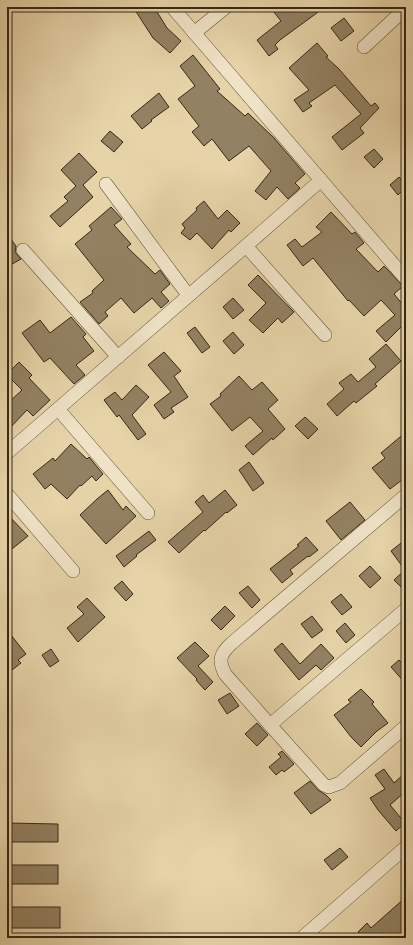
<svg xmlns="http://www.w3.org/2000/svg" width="413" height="945" viewBox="0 0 413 945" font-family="'Sorts Mill Goudy',serif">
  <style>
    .building { fill: #928162; stroke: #362816 }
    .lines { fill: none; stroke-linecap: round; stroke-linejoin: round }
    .minor-casing { stroke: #62533a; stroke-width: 14 }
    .minor { stroke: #efe2c6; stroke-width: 13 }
  </style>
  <rect width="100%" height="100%" fill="#e6d3a8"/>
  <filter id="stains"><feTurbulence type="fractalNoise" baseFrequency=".005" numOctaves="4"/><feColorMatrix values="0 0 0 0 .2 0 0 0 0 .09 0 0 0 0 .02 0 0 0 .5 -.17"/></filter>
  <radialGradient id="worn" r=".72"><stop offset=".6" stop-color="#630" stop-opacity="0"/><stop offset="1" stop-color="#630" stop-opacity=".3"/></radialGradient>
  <g class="building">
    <polygon points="133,7 154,7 167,28 181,41 170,53 153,38"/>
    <polygon points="270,7 325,7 280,40 275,45 278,49 269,56 257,40 281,21"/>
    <polygon points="344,18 354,31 341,41 331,28"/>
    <polygon points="317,43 328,56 326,57 339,69 371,106 375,103 379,108 360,128 364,133 342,150 332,137 361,114 335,85 309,103 312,106 303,112 294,100 309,90 289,68"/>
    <polygon points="193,55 220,89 217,91 245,116 248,113 274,138 305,174 295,183 300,188 288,199 277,187 266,200 255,191 271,171 249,146 229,161 212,139 204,146 192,132 199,126 178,99 195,86 180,66"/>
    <polygon points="159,93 169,107 151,120 152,121 142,129 131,116"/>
    <polygon points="110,131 123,142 114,152 101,141"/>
    <polygon points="374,149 383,159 374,168 364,157"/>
    <polygon points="79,153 97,172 83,185 93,197 60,227 50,216 68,201 64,197 76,186 61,170"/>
    <polygon points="399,177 406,184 406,187 398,195 390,185"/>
    <polygon points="204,201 218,219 227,210 240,223 231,232 229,230 212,249 197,233 190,240 181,233 185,228 182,224 197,210 196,208"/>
    <polygon points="111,207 122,219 114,225 131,244 127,247 155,274 160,270 170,284 161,292 169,301 161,308 152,298 134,313 121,298 105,312 108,316 99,324 80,302 93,293 92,291 104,280 75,244 92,230 89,226"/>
    <polygon points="331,212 352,234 355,232 364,243 356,249 378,272 384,266 403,286 394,294 404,306 406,305 406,327 404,324 386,342 376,331 395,315 381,300 364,316 349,300 348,301 313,258 303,266 287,245 295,239 302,247 322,232 316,227"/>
    <polygon points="7,234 16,246 15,252 21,259 7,267"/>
    <polygon points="258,275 294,312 282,323 278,318 263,333 249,320 266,303 248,285"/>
    <polygon points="233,298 244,310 233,319 223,307"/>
    <polygon points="71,317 86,334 83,337 94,351 76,365 85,375 74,384 50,358 44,362 22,333 40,320 50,333"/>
    <polygon points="195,327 210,347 202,353 187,333"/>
    <polygon points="233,332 244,345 234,354 223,341"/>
    <polygon points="386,344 401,361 375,384 377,386 356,403 354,401 337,416 327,404 344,389 339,383 351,374 358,382 376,367 369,359"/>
    <polygon points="164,352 181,371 174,376 188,397 171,408 174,412 164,419 154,405 171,392 148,365"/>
    <polygon points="19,362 32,375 29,378 50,400 33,416 27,410 7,431 7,404 22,390 7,375 7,374"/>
    <polygon points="239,376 252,390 262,382 278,400 268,409 285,429 273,440 272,438 253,455 245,446 263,431 250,417 232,431 210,404 221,396 220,394"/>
    <polygon points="136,385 149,397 132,415 146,434 138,440 119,415 117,417 104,400 115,392 122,400"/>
    <polygon points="305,417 318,429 308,439 295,426"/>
    <polygon points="406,432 406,477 390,489 372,468 385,458 381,453"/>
    <polygon points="71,444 87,459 89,457 103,474 96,481 92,476 81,486 80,485 67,499 51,484 45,489 33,474 53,458 55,461"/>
    <polygon points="249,462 264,483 253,491 239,470"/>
    <polygon points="108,490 123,510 126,506 136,516 106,544 80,515 97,499"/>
    <polygon points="225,490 237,505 227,513 226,512 205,531 204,530 179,553 168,542 203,512 195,502 203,495 209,503"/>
    <polygon points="350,502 365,520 341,540 326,521"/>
    <polygon points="7,514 28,536 7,553"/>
    <polygon points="149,531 156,540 136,555 137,556 124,567 116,556"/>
    <polygon points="306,537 318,550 309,557 308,556 290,570 293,574 282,583 270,569 299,546 297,545"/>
    <polygon points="401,543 406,550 406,592 394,580 405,570 391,551"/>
    <polygon points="370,566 381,578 370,588 359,576"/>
    <polygon points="122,581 133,594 126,601 114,588"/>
    <polygon points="248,586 260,600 252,608 239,593"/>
    <polygon points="341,594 352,607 342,615 331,602"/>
    <polygon points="87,598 105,617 78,642 67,628 84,614 77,607"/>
    <polygon points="225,606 235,616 221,630 211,620"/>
    <polygon points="312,616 323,630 312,638 301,624"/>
    <polygon points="345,623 355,635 346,643 336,631"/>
    <polygon points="7,630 26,654 18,660 21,663 7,674"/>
    <polygon points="195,642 209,656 198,666 213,682 205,690 196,680 197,679 177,658"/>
    <polygon points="282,643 300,664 321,644 334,658 321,670 316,665 299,680 274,650"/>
    <polygon points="51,649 59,661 50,667 42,655"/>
    <polygon points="399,660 406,668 406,684 391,667"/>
    <polygon points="361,689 374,702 372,704 388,723 377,731 361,747 351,737 334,715 351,702 348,700"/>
    <polygon points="230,693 239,706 227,714 218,700"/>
    <polygon points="257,723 268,735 257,746 245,734"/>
    <polygon points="282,751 294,764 284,772 282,770 276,775 269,767 281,757 278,754"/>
    <polygon points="384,769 394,783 406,772 406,791 390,805 405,823 396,831 378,810 370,798 385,789 375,775"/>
    <polygon points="310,781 318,790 326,795 331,800 311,814 294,793"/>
    <polygon points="7,823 58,824 58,842 7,842"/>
    <polygon points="340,848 348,857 332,870 324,860"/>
    <rect x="7" y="865" width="51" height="19"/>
    <polygon points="406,897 406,938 360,938 363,936 358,932 367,923 371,928"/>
    <rect x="7" y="907" width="53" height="21"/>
  </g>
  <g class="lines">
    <defs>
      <g id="minor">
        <polyline points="172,7 406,279"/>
        <polyline points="194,33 226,7"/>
        <polyline points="364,47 406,8"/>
        <polyline points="106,184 188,295"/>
        <polyline points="246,246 325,335"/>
        <polyline points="23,250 118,357"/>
        <polyline points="58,409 148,513"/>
        <polyline points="7,453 246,246 321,180"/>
        <polyline points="7,494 73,571"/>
        <path d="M406,495l-174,148c-12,11 -14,17 -7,31l45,51 54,60 5,2 11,-4 66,-57"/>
        <polyline points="270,725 406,609"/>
        <polyline points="302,938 406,847"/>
      </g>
    </defs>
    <use href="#minor" class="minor-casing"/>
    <use href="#minor" class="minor"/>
  </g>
  <rect width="413" height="945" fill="none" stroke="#e6d3a8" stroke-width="24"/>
  <rect x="8" y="8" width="397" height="929" fill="none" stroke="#362816" stroke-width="2"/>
  <rect x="12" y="12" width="389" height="921" fill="none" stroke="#362816"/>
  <rect width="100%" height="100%" filter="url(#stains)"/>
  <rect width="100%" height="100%" fill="url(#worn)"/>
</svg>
